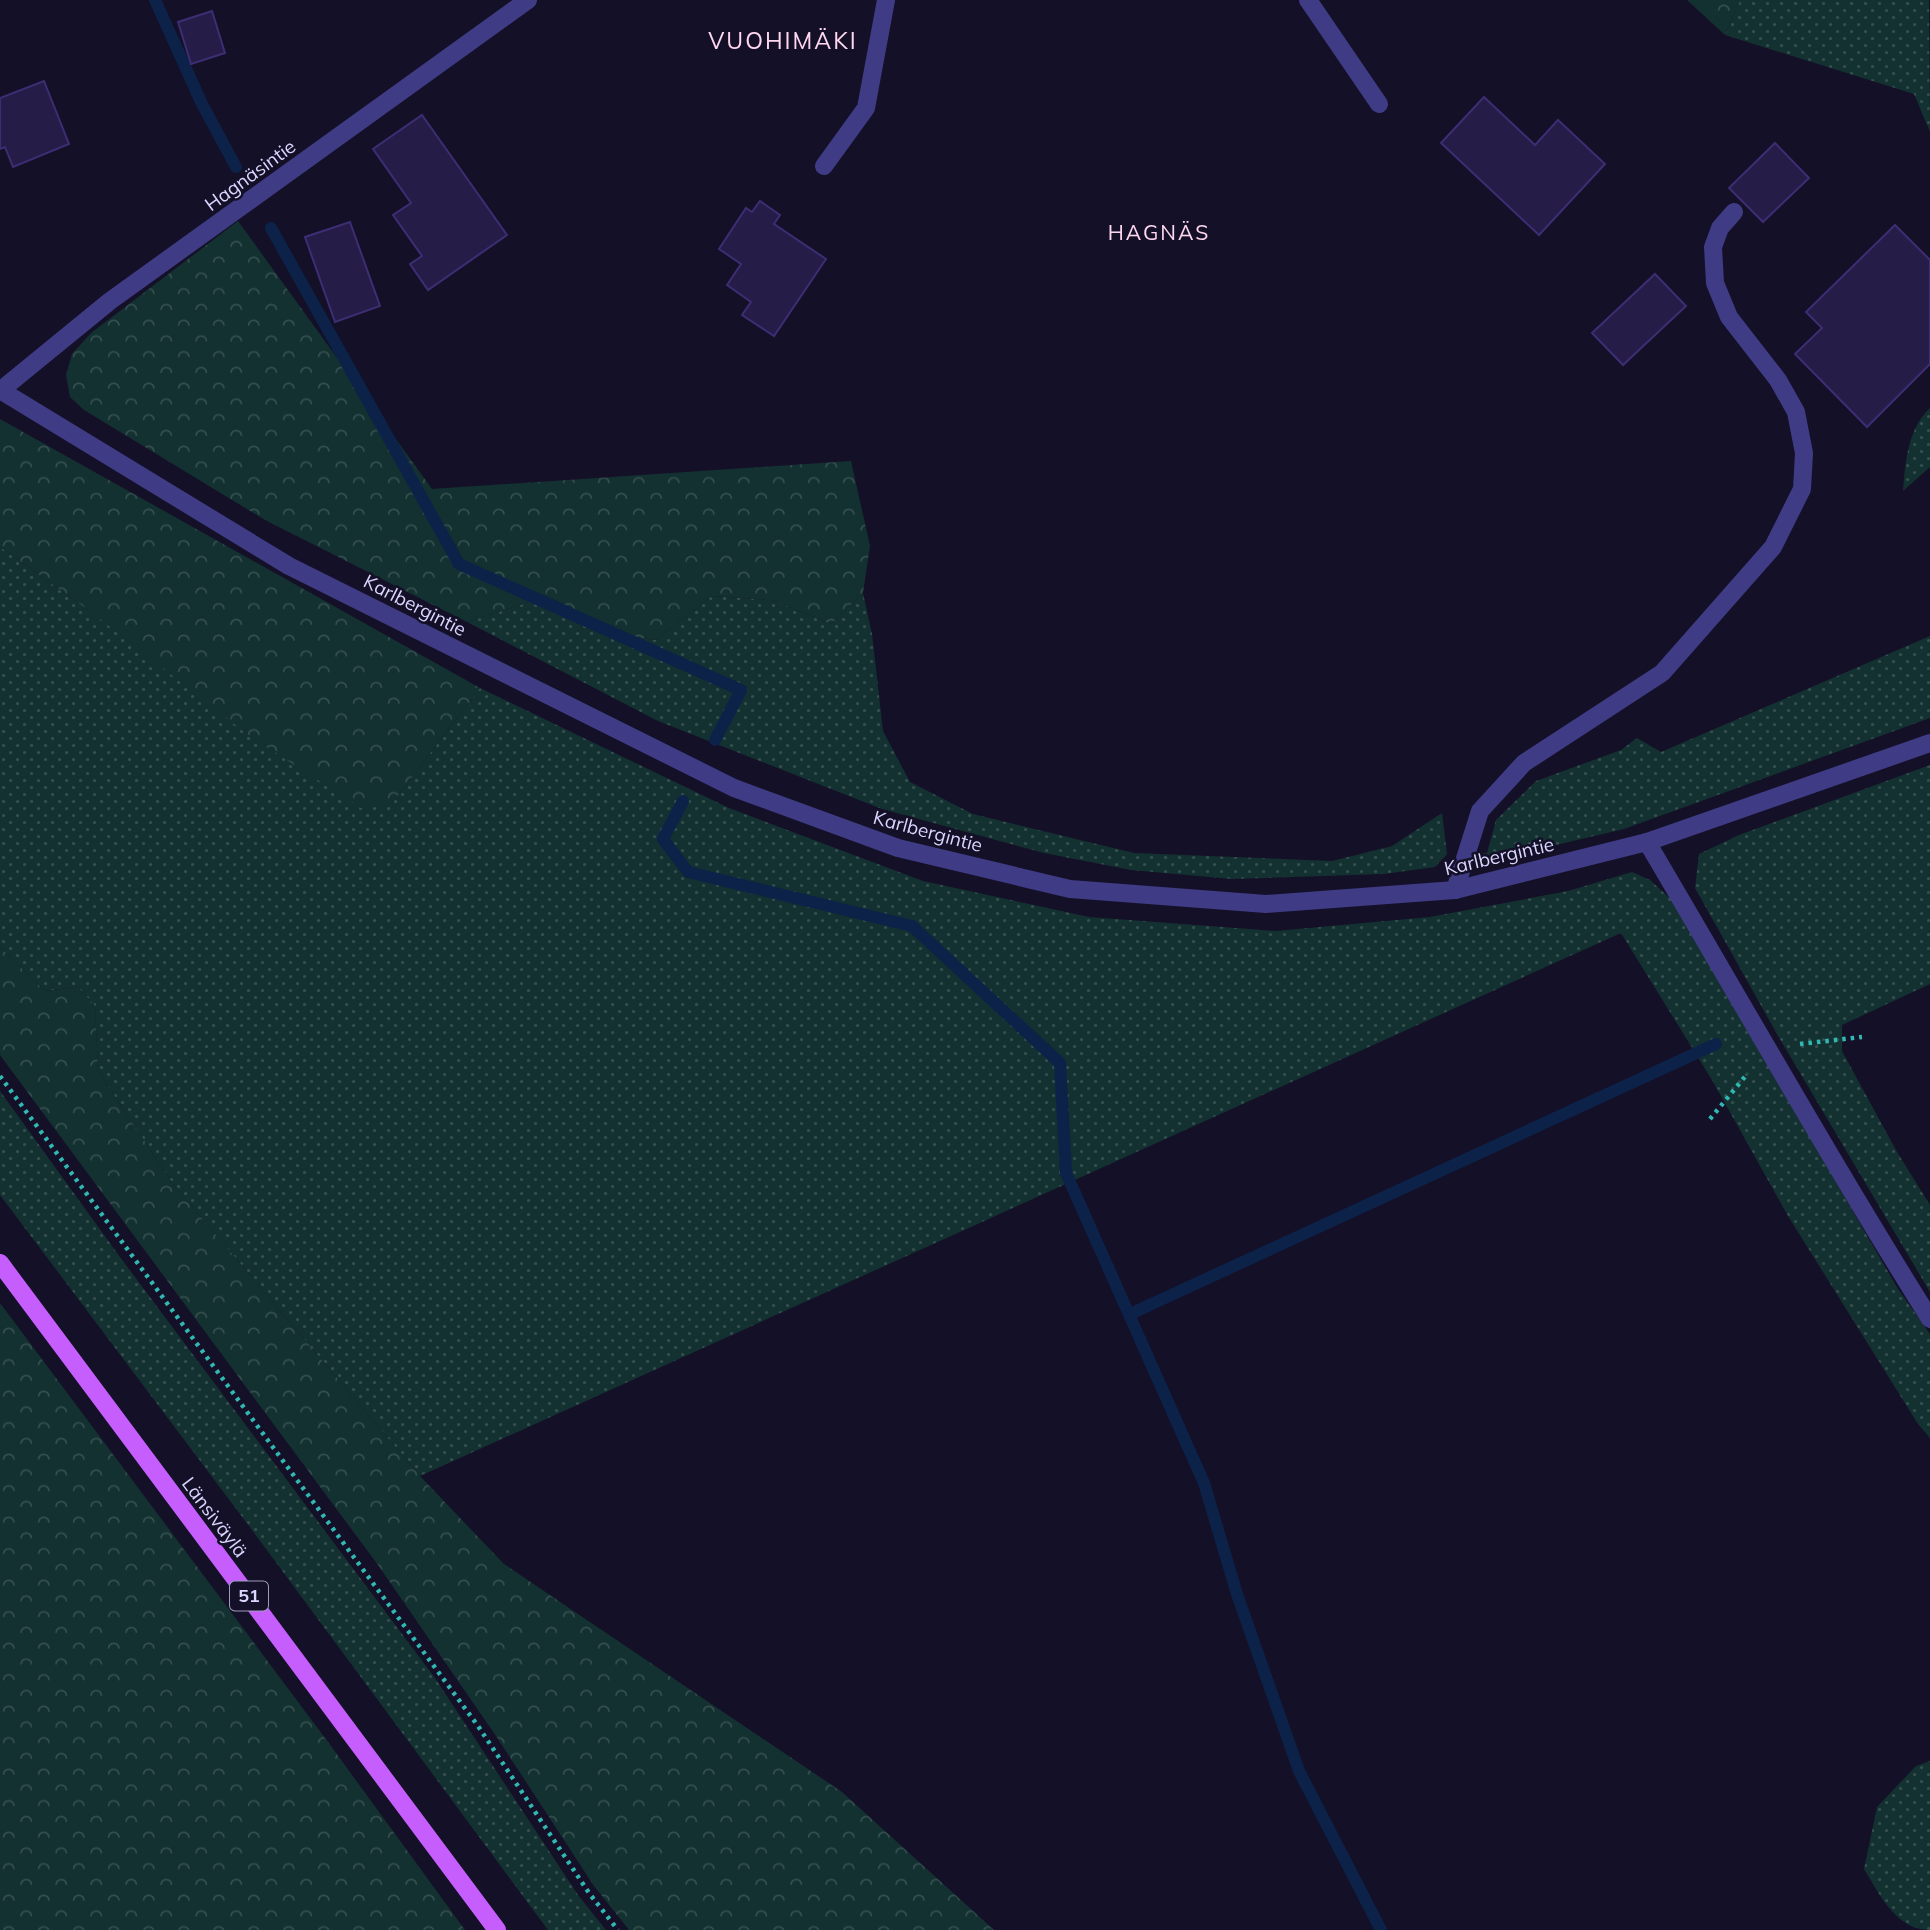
<svg xmlns="http://www.w3.org/2000/svg" width="1930" height="1930" viewBox="0 0 1930 1930" font-family="Mulish,sans-serif">
  <style>
    .grass { fill: url(#grass-dots) }
    .forest { fill: url(#forest-crowns) }
    .lines { fill: none; stroke-linecap: round; stroke-linejoin: round }
    .stream { stroke: #0d2249; stroke-width: 12 }
    .building { fill: #261c48; stroke: #3d2e74; stroke-width: 2 }
    .path { stroke: #31b8b2; stroke-width: 4.5; stroke-dasharray: 3.5 5; stroke-linecap: butt }
    .service { stroke: #3f3b85; stroke-width: 18 }
    .minor { stroke: #3f3b85; stroke-width: 18 }
    .primary { stroke: #c55efd; stroke-width: 18 }
    .labels { text-anchor: middle; stroke-width: 5; stroke-linejoin: round; paint-order: stroke }
    .shield { fill: #141027; stroke: #9f9bbe; stroke-width: 2 }
    .shield-label { font-size: 18px; font-weight: bold; fill: #dbd6ff }
    .street-label { font-size: 19px; fill: #dbd6ff; stroke: #141027 }
    .neighbourhood-label { font-size: 21px; letter-spacing: 2px; fill: #ffd8f0; stroke: #141027 }
    .quarter-label { font-size: 23px; letter-spacing: 2px; fill: #ffd8f0; stroke: #141027 }
  </style>
  <defs>
    <pattern id="grass-dots" width="8" height="8" patternUnits="userSpaceOnUse" patternTransform="scale(1.75)"><rect width="8" height="8" fill="#133130"/><path d="M2 2h.1M6 6h.1" fill="none" stroke="#354e4f" stroke-width="1.8" stroke-linecap="round"/></pattern>
    <pattern id="forest-crowns" width="20" height="18" patternUnits="userSpaceOnUse" patternTransform="scale(1.75)"><rect width="20" height="18" fill="#133130"/><path d="M2 6a3 3 0 1 1 6 0M12 15a3 3 0 1 1 6 0" fill="none" stroke="#354e4f"/></pattern>
  </defs>
  <rect width="100%" height="100%" fill="#141027"/>
  <g class="grass">
    <polygon points="1737,0 1929,0 1930,132 1914,94 1725,35 1739,3"/>
    <path d="M1930,408v59l-27,24c2,-28 5,-63 27,-83z"/>
    <polygon points="0,547 91,612 393,802 480,688 729,808 923,881 1089,917 1276,931 1430,917 1568,891 1632,872 1650,880 1673,901 1898,1289 1930,1334 1930,1438 1918,1424 1788,1216 1712,1080 1621,933 420,1476 173,1184 98,1071 95,1006 78,987 45,991 0,947"/>
    <polygon points="863,593 872,634 883,731 910,782 973,814 1134,853 1332,861 1392,846 1442,813 1447,854 1435,867 1384,874 1232,879 1131,870 1044,853 882,809 658,721 467,622 548,596 619,635 656,640 712,596 772,600 831,624"/>
    <polygon points="1930,636 1930,718 1624,829 1480,863 1479,854 1487,853 1496,820 1536,781 1621,750 1637,738 1661,752"/>
    <polygon points="1930,765 1930,984 1842,1025 1842,1051 1897,1152 1930,1205 1930,1292 1777,1034 1695,888 1699,854 1739,835"/>
    <polygon points="0,1091 120,1257 435,1678 578,1895 606,1930 548,1930 252,1530 0,1195"/>
    <path d="M1930,1761v169c-34,0 -50,-35 -66,-61l13,-62 39,-41z"/>
  </g>
  <g class="forest">
    <polygon points="1687,0 1737,0 1739,3 1725,35"/>
    <polygon points="238,221 432,489 851,461 870,546 863,593 831,624 772,600 712,596 656,640 619,635 548,596 467,622 265,520 84,410 70,397 66,375 72,354 91,333"/>
    <polygon points="0,419 480,688 393,802 361,808 251,737 91,612 0,547"/>
    <polygon points="0,947 45,991 78,987 95,1006 98,1071 173,1184 420,1476 504,1564 842,1792 994,1930 629,1930 594,1886 496,1736 378,1565 0,1055"/>
    <polygon points="0,1303 331,1746 465,1930 0,1930"/>
  </g>
  <g class="lines">
    <g class="stream">
      <polyline points="155,0 202,104 236,167"/>
      <polyline points="271,228 459,564 741,690 715,740"/>
      <polyline points="683,801 663,839 688,872 912,926 1060,1063 1066,1173 1204,1483 1237,1594 1299,1771 1381,1930"/>
      <polyline points="1130,1314 1716,1044"/>
    </g>
  </g>
  <g class="building">
    <polygon points="212,11 225,53 191,64 178,22"/>
    <polygon points="44,81 69,144 13,167 5,147 0,149 0,98"/>
    <polygon points="1484,97 1535,145 1558,120 1605,164 1539,235 1441,143"/>
    <polygon points="422,115 507,235 428,290 410,264 422,256 393,215 411,203 373,149"/>
    <polygon points="1775,143 1809,178 1763,222 1729,188"/>
    <polygon points="760,201 780,215 774,224 826,259 774,336 742,315 751,302 727,285 741,264 719,249 746,208 752,212"/>
    <polygon points="350,222 380,306 335,322 305,237"/>
    <polygon points="1895,225 1930,260 1930,364 1867,427 1795,354 1822,328 1806,312"/>
    <polygon points="1655,274 1686,306 1623,365 1592,333"/>
  </g>
  <g class="lines">
    <g class="path">
      <polyline points="1800,1044 1862,1037"/>
      <polyline points="0,1076 478,1726 589,1893 618,1930"/>
      <polyline points="1710,1119 1748,1073"/>
    </g>
    <g class="service">
      <polyline points="1308,0 1379,104"/>
      <polyline points="824,166 866,108 886,0"/>
      <path d="M1647,842c94,159 185,321 283,477"/>
      <polyline points="1455,890 1480,811 1524,763 1662,673 1773,547 1802,489 1804,453 1796,412 1778,380 1729,317 1715,283 1713,247 1720,228 1734,212"/>
    </g>
    <g class="minor">
      <polyline points="0,390 289,566 734,788 898,848 1070,889 1266,904 1455,890 1647,842 1930,743"/>
      <polyline points="1,390 110,301 528,0"/>
    </g>
    <polyline class="primary" points="0,1263 497,1930"/>
  </g>
  <g class="labels">
    <rect class="shield" x="230" y="1581.5" width="38" height="29" rx="5"/>
    <g class="shield-label">
      <text x="249" y="1602">51</text>
    </g>
    <g class="street-label">
      <text transform="translate(250 175) rotate(-36)" y="7">Hagnäsintie</text>
      <text transform="translate(415 605) rotate(27)" y="7">Karlbergintie</text>
      <text transform="translate(928 831) rotate(15)" y="7">Karlbergintie</text>
      <text transform="translate(1499 856) rotate(-13)" y="7">Karlbergintie</text>
      <text transform="translate(215 1517) rotate(53)" y="7">Länsiväylä</text>
    </g>
    <g class="neighbourhood-label">
      <text x="1159" y="240">HAGNÄS</text>
    </g>
    <g class="quarter-label">
      <text x="783" y="49">VUOHIMÄKI</text>
    </g>
  </g>
</svg>
